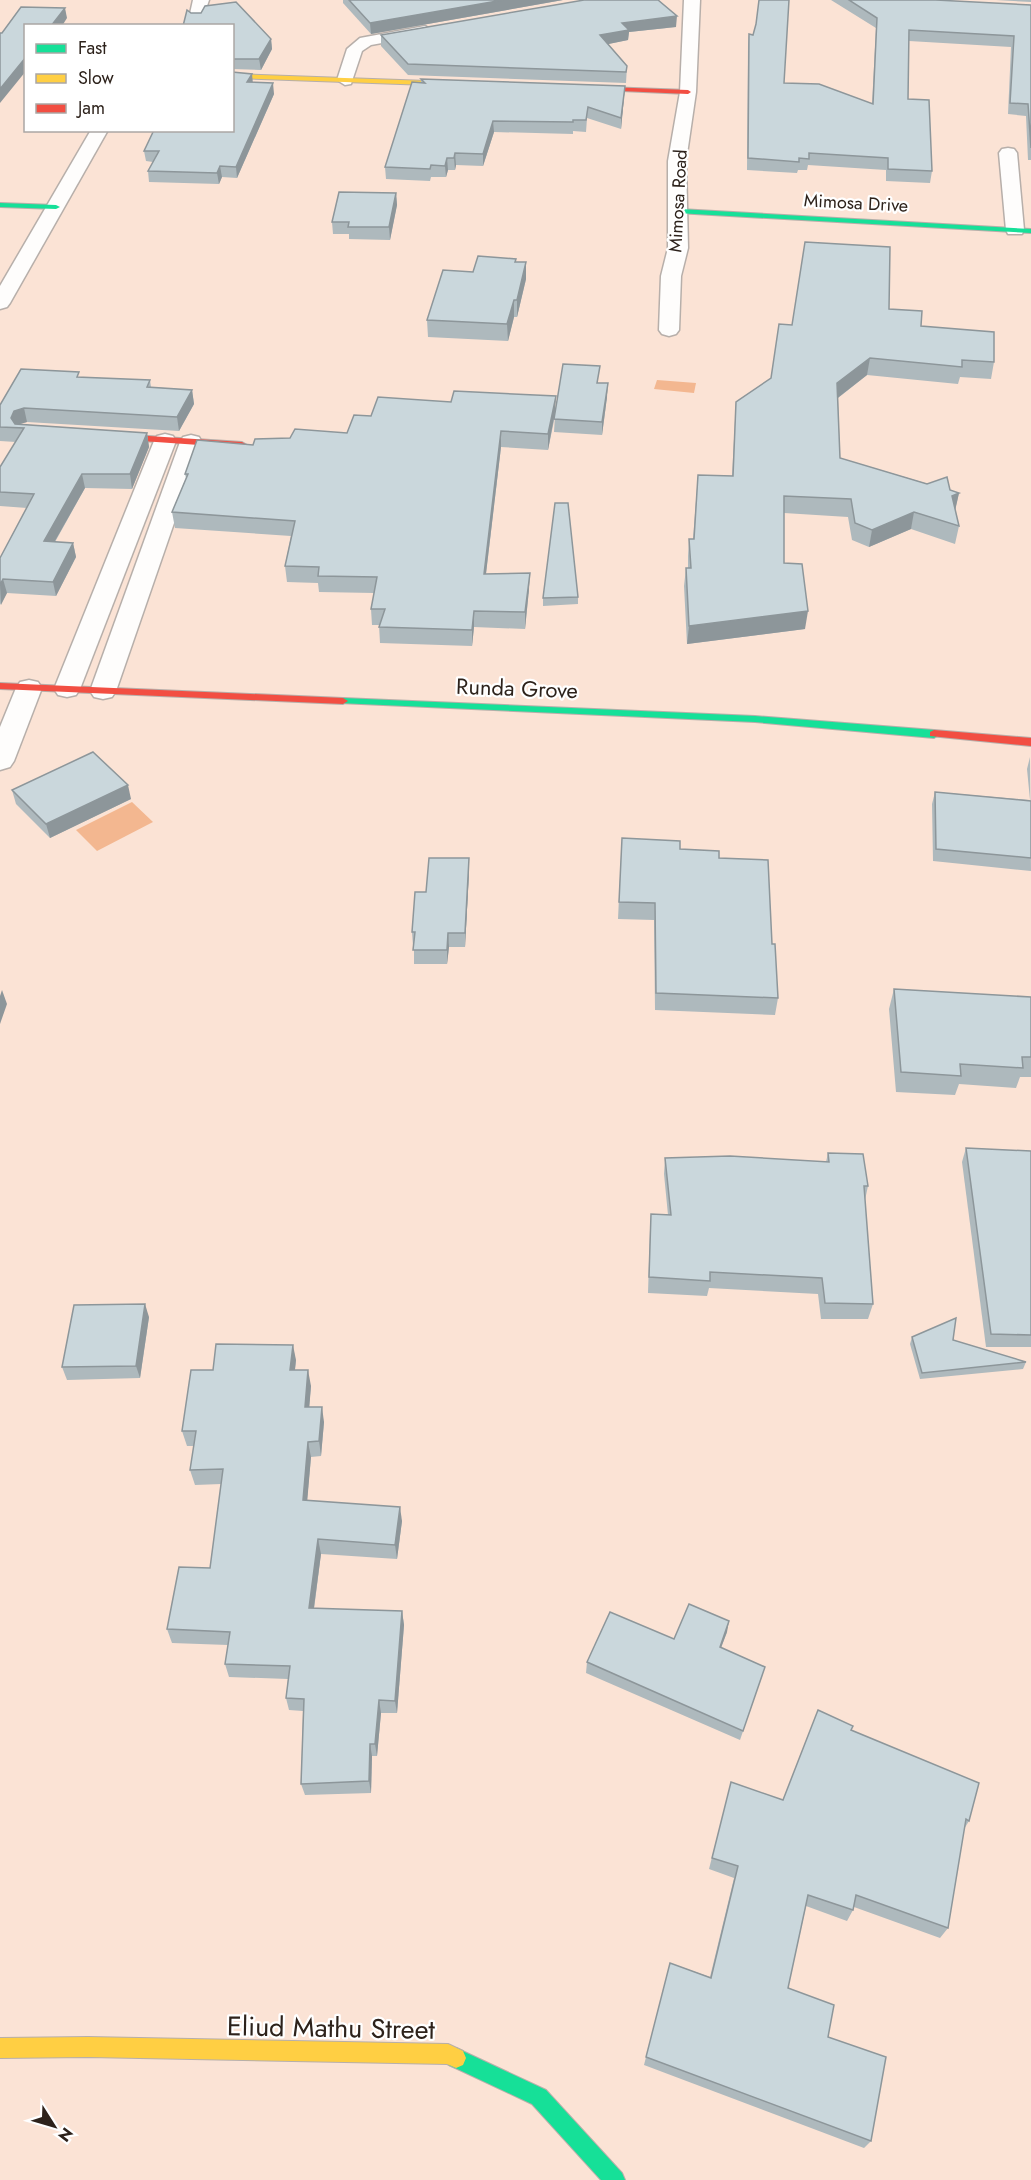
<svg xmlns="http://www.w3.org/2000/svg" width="1031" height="2180" viewBox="0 0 1031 2180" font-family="Jost,sans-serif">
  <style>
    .green { fill: #fbe3d5; fill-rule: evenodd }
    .water { fill: #f3b790 }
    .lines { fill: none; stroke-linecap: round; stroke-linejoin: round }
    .street-casing { stroke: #b7afaa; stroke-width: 3 }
    .fast-casing { stroke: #b7afaa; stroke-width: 2 }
    .slow-casing { stroke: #b7afaa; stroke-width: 2 }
    .jam-casing { stroke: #b7afaa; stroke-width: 2 }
    .street { fill: #fefdfc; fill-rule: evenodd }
    .fast { fill: #16e098; fill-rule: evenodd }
    .slow { fill: #ffcf43; fill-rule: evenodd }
    .jam { fill: #f24e42; fill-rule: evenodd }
    .wall { fill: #aeb9bd }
    .shaded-wall { fill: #8d969a }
    .building { fill: #cad7dc; stroke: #8d969a; stroke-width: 1.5 }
    .labels { text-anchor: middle; stroke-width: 4.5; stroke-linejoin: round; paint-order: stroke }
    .far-street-label { font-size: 18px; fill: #2d221b; stroke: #fff }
    .street-label { font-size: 22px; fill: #2d221b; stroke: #fff }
    .near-street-label { font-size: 27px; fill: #2d221b; stroke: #fff }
  </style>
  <rect width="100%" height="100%" fill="#f8f1ed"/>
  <path class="green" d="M0,0h1031v2180h-1031zM26,26h206v104h-206z"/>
  <g class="water">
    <polygon points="657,380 696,383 694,393 654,389"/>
    <polygon points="132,802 153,822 97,851 76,830"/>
  </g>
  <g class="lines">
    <defs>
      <g id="street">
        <polygon points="193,0 209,0 202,21 192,21 189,18"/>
        <polygon points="684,0 700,0 696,92 686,161 688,248 681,276 679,330 676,334 669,336 662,334 659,330 661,276 668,248 668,161 680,92"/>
        <polygon points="425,26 433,31 431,34 371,45 362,51 351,84 345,85 337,80 347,49 360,38"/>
        <polygon points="91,130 108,130 10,303 7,307 0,309 0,286"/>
        <polygon points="1008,148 1014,149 1017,153 1024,230 1022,234 1008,234 1006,230 999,153 1002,149"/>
        <polygon points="165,434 173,436 176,441 80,689 76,695 67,697 58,695 54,689 154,441 157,436"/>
        <polygon points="191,435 199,437 202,442 116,691 112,697 103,699 94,697 90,691 180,442 183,437"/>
        <polygon points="29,680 38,682 42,688 14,761 10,767 0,770 0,727 16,688 20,682"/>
      </g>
      <g id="fast">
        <polygon points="0,203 56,205 60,207 56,209 0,207"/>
        <polygon points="680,209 1031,229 1031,233 677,213 676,211"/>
        <polygon points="343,698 755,716 934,730 940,734 934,738 755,722 339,703 338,701"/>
        <polygon points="456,2048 546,2090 622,2173 625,2180 601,2180 532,2104 449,2065 446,2058 449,2051"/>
      </g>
      <g id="slow">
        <polygon points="232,74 456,82 459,84 456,86 232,78"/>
        <polygon points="88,2037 448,2044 463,2051 466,2058 463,2065 456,2068 447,2064 88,2057 0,2058 0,2038"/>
      </g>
      <g id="jam">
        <polygon points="579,86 688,90 691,92 688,94 577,89"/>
        <polygon points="102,433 242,442 247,445 242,448 99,438 99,434"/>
        <polygon points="0,683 343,698 348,701 343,704 0,689"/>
        <polygon points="934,730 1031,738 1031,746 930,736 930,732"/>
      </g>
    </defs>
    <use href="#street" class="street-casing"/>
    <use href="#fast" class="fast-casing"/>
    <use href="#slow" class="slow-casing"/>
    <use href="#jam" class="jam-casing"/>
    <use href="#street" class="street"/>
    <use href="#fast" class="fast"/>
    <use href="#slow" class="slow"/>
    <use href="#jam" class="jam"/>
  </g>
  <g class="wall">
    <polygon points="343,0 563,0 371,34 343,3"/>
    <polygon points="831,0 936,0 1031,5 1031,160 1028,160 1026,116 1008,114 1011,47 909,41 908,99 932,171 930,183 886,181 886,170 808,165 807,170 798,170 797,173 747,170 748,45 749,34 753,35 784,83 872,104 876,28"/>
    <polygon points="996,0 1031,0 1031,2"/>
    <polygon points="236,2 271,39 272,49 261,70 232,69 232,26 183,26 187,10 191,13 201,13 205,6"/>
    <polygon points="676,27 629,32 628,40 608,44 627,66 626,83 408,75 381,46 381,35"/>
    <polygon points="421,79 625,86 621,129 587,118 586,132 573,131 573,134 494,132 483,166 456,165 455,170 448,170 446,177 431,177 430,181 386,179 385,167 421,83"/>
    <polygon points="253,83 274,94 237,178 222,177 219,184 149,182 148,171 153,162 146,161 144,151"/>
    <polygon points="396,193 397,205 390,240 349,239 349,234 333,234 332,222"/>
    <polygon points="516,262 526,262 526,279 517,317 514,317 508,341 428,337 427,320 473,272"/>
    <polygon points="889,309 921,326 994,362 991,379 960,377 958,384 867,375 838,398 840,458 959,493 955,510 959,526 955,544 911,529 869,547 852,540 848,517 784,513 784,563 805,629 687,644 684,586 686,568 688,568 688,556 689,539 693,539 698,475 732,476 735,420 736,402 771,378 792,325"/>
    <polygon points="80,377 150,380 151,387 192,390 194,404 179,431 27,422 19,424 147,433 149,447 132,489 85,488 55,542 73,543 76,557 56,596 7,593 0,605 0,558 27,508 0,506 0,467 16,442 0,441 0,405"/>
    <polygon points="599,383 607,397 602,435 554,432 555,416 548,450 501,447 486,574 529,589 525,629 474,627 472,646 380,643 379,625 372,625 371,609 374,593 319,592 318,583 287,582 285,566 291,536 175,528 172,512 186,478 185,474 253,445 290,438 347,433 371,416 555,411"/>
    <polygon points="578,597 578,604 543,606 543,598"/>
    <polygon points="1030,757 1031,871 933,861 932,804 935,792 1030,800 1027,769"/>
    <polygon points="12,790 131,799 50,838 16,804"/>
    <polygon points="680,849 719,858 778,998 775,1015 655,1010 654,920 618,919 621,855"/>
    <polygon points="469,872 465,947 449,947 447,964 414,964 414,946 413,946 412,932 426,892"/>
    <polygon points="894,989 1031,997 1031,1077 1020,1077 1016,1088 959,1084 955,1095 896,1092 889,1009"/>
    <polygon points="966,1148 1031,1151 1031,1347 986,1347 962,1162"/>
    <polygon points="828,1153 868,1186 865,1200 873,1304 868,1319 821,1319 818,1294 709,1288 707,1296 648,1293 650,1230 651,1214 668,1215 664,1174 665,1158 826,1162"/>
    <polygon points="149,1317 140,1378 67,1380 62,1367"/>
    <polygon points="912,1337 953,1340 1026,1362 1023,1369 920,1379 910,1344"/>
    <polygon points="296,1360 295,1370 311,1386 309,1407 324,1422 321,1456 311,1457 307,1500 402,1521 397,1559 321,1554 314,1609 402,1611 404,1625 397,1713 381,1713 377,1756 372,1756 371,1793 305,1795 301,1784 303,1711 289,1710 286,1698 288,1679 229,1677 225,1664 228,1645 172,1643 167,1629 210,1568 221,1484 195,1485 190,1470 194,1446 187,1446 182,1431 213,1370"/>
    <polygon points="727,1632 721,1648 765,1667 740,1740 586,1673 587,1662 674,1639"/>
    <polygon points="851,1730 969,1821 964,1829 948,1928 940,1938 854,1907 853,1910 847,1921 806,1906 788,1988 828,2037 871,2141 864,2148 644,2065 670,1963 710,1977 734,1878 709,1869 731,1782 783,1800"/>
  </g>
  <g class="shaded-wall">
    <polygon points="503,0 563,0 371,34 370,23"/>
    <polygon points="65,8 67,18 62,26 51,26"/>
    <polygon points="677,16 676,27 629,32 628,40 599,46 600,35 622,23"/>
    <polygon points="271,39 272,49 261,70 259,59"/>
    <polygon points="26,57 26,71 0,103 0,89"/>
    <polygon points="252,74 253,84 247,82"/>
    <polygon points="273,83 274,94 237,178 236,167"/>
    <polygon points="625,86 624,97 621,129 621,118"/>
    <polygon points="493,121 494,132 483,166 483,154"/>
    <polygon points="455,153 456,165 455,170 454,158"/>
    <polygon points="447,158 448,170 446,177 445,166"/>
    <polygon points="220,166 222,177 219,184 217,173"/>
    <polygon points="396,193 397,205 390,240 389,227"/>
    <polygon points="526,262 526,279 517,317 517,300"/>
    <polygon points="514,300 514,317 508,341 507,324"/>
    <polygon points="870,358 867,375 835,400 837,383"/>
    <polygon points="608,383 607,397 602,435 602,422"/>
    <polygon points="192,390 194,404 179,431 177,417"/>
    <polygon points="556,396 555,412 548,450 548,434"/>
    <polygon points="24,408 27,422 17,425 16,428 11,418 14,411"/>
    <polygon points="501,431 501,447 484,590 484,574"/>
    <polygon points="147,433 149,447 132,489 130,474"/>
    <polygon points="82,474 85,488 47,555 44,541"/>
    <polygon points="959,493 955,511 952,496"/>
    <polygon points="914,512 911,529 869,547 872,530"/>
    <polygon points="73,543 76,557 56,596 53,582"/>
    <polygon points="530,573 529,589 525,629 525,612"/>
    <polygon points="3,579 7,593 1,605 0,585"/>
    <polygon points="474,611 474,627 472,646 472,630"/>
    <polygon points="808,611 805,629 687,644 689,626"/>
    <polygon points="128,785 131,799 50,838 46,824"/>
    <polygon points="469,858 469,872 465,947 465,933"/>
    <polygon points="448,933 449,947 447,964 447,950"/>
    <polygon points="2,990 7,1004 0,1024 0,996"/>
    <polygon points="145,1304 149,1317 140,1378 136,1366"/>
    <polygon points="293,1345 296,1360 293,1386 290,1370"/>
    <polygon points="308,1370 311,1386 308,1423 305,1407"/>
    <polygon points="322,1407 324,1422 321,1456 319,1441"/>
    <polygon points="308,1442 311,1457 306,1515 303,1500"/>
    <polygon points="400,1507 402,1521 397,1559 395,1545"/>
    <polygon points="318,1539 321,1554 312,1622 309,1608"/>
    <polygon points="402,1611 404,1625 397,1713 395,1701"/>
    <polygon points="729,1621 727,1632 717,1658 720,1647"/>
    <polygon points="379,1700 381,1713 377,1756 375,1744"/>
    <polygon points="370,1744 372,1756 371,1793 369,1781"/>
  </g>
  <g class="building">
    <polygon points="349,0 503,0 370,23"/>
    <polygon points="584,0 658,0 677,16 622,23 629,30 600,35 627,66 626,72 408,64 381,35"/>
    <polygon points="759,0 789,0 784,83 819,84 873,104 877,18 849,0 936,0 1031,5 1031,148 1028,104 1010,103 1014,36 909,30 908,99 929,100 932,171 888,169 888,158 809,153 809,159 799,158 799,162 748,158 749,34 753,35 756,24"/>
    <polygon points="236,2 271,39 259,59 232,59 232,26 183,26 187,10 191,13 201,13 205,6"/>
    <polygon points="21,7 65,8 51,26 26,26 26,57 0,89 0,33 2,33"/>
    <polygon points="232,72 252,74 247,82 273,83 236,167 220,166 217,173 148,171 159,151 144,151 154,130 232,130"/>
    <polygon points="421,79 625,86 621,118 588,107 586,120 573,120 573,122 493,121 483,154 455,153 454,158 447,158 445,166 431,165 430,169 385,167 412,82 425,83"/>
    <polygon points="339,192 396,193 389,227 348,227 349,222 332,222"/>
    <polygon points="805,242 890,247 889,309 922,311 921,326 994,332 994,362 962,360 962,367 870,358 837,383 840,458 927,484 947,477 950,490 959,493 952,496 959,526 914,512 872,530 855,523 851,499 784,496 784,563 802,564 808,611 689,626 686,568 691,568 689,539 694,539 698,475 733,476 736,402 771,378 779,324 792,325"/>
    <polygon points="478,256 516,259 515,262 526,262 517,300 514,300 507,324 427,320 443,270 473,272"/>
    <polygon points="563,364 600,366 597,383 608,383 602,422 554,419"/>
    <polygon points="21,369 79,372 77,377 150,380 147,387 192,390 177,417 24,408 14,411 11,418 15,424 147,433 130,474 82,474 44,541 73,543 53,582 3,579 0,585 0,558 34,494 0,492 0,467 24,428 0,427 0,405"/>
    <polygon points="454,391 556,396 548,434 501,431 484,574 530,573 525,612 474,611 472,630 379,627 385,609 371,609 377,577 318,576 319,567 285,566 295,521 172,512 188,474 185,474 197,440 253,445 255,439 290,438 295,429 347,433 354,415 371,416 378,397 451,402"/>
    <polygon points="555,503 568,503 578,597 543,598"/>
    <polygon points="93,752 128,785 46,824 12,790"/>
    <polygon points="935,792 1031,801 1031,858 936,849"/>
    <polygon points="622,838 680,841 680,849 719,851 719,858 768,860 772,944 775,944 778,998 656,993 655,903 619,902"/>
    <polygon points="429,858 469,858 465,933 448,933 447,950 413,950 415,932 412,932 415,892 426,892"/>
    <polygon points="894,989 1031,997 1031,1057 1022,1057 1023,1068 960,1064 961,1076 901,1072"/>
    <polygon points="966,1148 1031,1151 1031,1335 991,1334"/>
    <polygon points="828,1153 863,1154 868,1186 864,1186 873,1304 825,1303 822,1278 710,1272 710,1281 649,1277 651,1214 671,1215 665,1158 730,1156 829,1162"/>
    <polygon points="145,1304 136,1366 62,1367 74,1305"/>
    <polygon points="956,1318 953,1340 1026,1362 922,1373 912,1337"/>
    <polygon points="216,1344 293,1345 290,1370 308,1370 305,1407 322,1407 319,1441 308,1442 303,1500 400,1507 395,1545 318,1539 309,1608 402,1611 395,1701 379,1700 375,1744 370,1744 369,1781 301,1784 304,1699 286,1698 290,1666 225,1664 230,1632 167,1629 179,1567 210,1568 223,1469 190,1470 196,1431 182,1431 191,1370 213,1370"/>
    <polygon points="689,1604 729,1621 720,1647 765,1667 743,1731 587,1662 610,1612 674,1639"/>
    <polygon points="818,1710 853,1726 851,1730 979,1783 969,1821 966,1819 948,1928 856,1895 853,1910 808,1895 788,1988 834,2005 828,2037 886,2057 871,2141 646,2057 670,1963 711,1978 738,1866 712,1858 731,1782 783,1800"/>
  </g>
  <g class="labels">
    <g class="far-street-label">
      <text transform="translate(678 201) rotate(-87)" y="6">Mimosa Road</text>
      <text transform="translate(856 203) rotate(3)" y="6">Mimosa Drive</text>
    </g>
    <g class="street-label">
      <text transform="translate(517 688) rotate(2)" y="8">Runda Grove</text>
    </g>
    <g class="near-street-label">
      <text transform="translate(331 2028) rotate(1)" y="9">Eliud Mathu Street</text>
    </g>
  </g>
  <rect x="24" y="24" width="210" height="108" fill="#ffffff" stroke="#aba7a4" stroke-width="1.5"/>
  <rect x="36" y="44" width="30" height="9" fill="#16e098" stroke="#aba7a4" stroke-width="1.5"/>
  <text x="78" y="54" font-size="18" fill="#2d221b">Fast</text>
  <rect x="36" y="74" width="30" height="9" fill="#ffcf43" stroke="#aba7a4" stroke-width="1.5"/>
  <text x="78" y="84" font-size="18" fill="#2d221b">Slow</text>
  <rect x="36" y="104" width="30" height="9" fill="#f24e42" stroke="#aba7a4" stroke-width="1.5"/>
  <text x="78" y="114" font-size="18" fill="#2d221b">Jam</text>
  <g transform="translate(54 2126) rotate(127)" stroke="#ffffff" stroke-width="4.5" paint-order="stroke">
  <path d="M0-4.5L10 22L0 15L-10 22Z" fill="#2d221b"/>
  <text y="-9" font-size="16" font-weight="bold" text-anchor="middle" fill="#2d221b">N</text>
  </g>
</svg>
